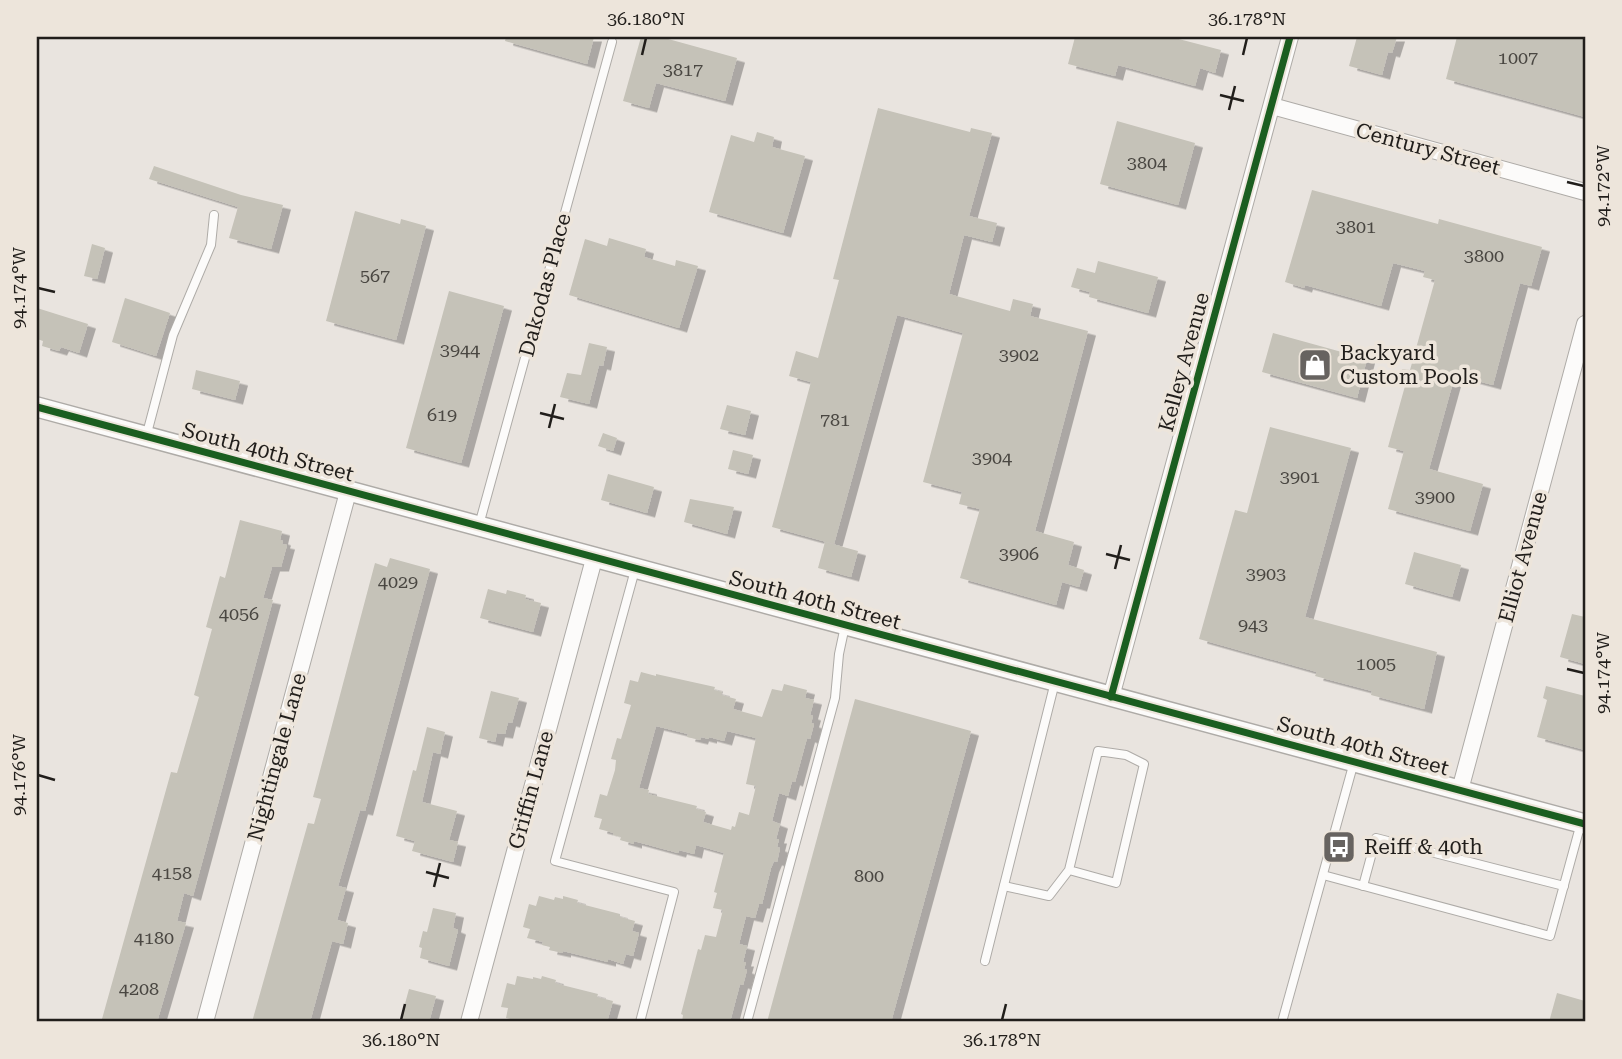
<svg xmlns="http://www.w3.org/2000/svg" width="1622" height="1059" viewBox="0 0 1622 1059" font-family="'Roboto Serif',serif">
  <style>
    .building { fill: #c5c2b8; fill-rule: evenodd; filter: url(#shadow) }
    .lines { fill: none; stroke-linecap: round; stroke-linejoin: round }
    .service-casing { stroke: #aeaba7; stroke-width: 10 }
    .minor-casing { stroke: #aeaba7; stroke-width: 18 }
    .tertiary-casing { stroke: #aeaba7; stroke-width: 22 }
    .service { stroke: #fcfbfa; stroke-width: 8 }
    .minor { stroke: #fcfbfa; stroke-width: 16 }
    .tertiary { stroke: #fcfbfa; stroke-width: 19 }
    .cycleway-casing { stroke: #ede5db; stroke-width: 11 }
    .cycleway { stroke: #1b5e20; stroke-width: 7 }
    .ticks { fill: none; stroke: #211e1b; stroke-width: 2.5 }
    .labels { text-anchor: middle; stroke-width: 7; stroke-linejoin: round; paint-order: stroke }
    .number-label { font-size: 18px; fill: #4a4742 }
    .street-label { font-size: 21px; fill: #211e1b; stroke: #ede5db }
    .poi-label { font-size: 21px; fill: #211e1b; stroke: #ede5db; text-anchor: start }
    .neatline { fill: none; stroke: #211e1b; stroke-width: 2.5 }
    .ticks-label { font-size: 18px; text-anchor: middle; fill: #211e1b }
  </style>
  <defs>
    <filter id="shadow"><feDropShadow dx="8" dy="4.5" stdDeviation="0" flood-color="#0004"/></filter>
  </defs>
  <rect width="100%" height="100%" fill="#e9e4df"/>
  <g class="building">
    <polygon points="506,37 594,37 587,64 505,41"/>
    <polygon points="641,37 661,37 737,58 725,101 656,83 649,108 623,101"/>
    <polygon points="1075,37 1171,37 1221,50 1215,73 1200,68 1195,86 1118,65 1115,76 1068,64"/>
    <polygon points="1357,37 1397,37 1392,53 1388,52 1382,75 1349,66"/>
    <polygon points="1457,37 1585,37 1585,117 1446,79"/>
    <polygon points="878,108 970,132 971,128 992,133 969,216 997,223 992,242 964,235 949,294 1010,311 1013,299 1033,304 1030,316 1088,331 1035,531 1074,542 1068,565 1084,570 1079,587 1062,582 1056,605 960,578 980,509 959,504 962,492 923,482 963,333 897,315 834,544 772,527 811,382 789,376 796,351 818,358 839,280 833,279"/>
    <polygon points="1117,121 1195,143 1178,205 1100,184"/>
    <polygon points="757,132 774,137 772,147 805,156 783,233 709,212 731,135 754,142"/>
    <polygon points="154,166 241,195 283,205 271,249 229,238 238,207 149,179"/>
    <polygon points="1312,190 1438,224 1439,219 1542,247 1531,286 1520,283 1493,385 1455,375 1429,469 1483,484 1470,531 1388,509 1404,451 1388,447 1405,386 1398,384 1402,369 1410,370 1435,280 1423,277 1425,271 1393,263 1381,306 1305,285 1304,288 1285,282"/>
    <polygon points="355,211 400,224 401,219 426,226 396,340 326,321"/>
    <polygon points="609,238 646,249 644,257 675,266 676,260 698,266 679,328 569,295 585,239 607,246"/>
    <polygon points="92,244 105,248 97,279 84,276"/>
    <polygon points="1098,261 1158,277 1148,313 1089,297 1090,292 1071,287 1077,268 1095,273"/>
    <polygon points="449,291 504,306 461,463 406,448"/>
    <polygon points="125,298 170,313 156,356 112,342"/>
    <polygon points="37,308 88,324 79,353 61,347 59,351 42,346 43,341 37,339"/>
    <polygon points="1273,333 1367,359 1357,398 1262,372"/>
    <polygon points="589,343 607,347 603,366 599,365 589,404 560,397 567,373 581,375"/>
    <polygon points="196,370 240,381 235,400 192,389"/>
    <polygon points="727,405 751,411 745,435 720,429"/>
    <polygon points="1270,427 1351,448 1305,617 1437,652 1424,709 1371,695 1372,691 1315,676 1317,672 1199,639 1235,510 1247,513"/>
    <polygon points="603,433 617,438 613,451 598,446"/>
    <polygon points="733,450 753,455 748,474 728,469"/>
    <polygon points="608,474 654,487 647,513 601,500"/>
    <polygon points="690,499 734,507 727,534 684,522"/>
    <polygon points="240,520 282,531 280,540 283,541 282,544 287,545 281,567 272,567 263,598 273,600 193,896 184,893 177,921 186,923 157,1022 115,1022 102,1019 171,772 177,773 199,697 194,695 212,629 206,627 220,576 225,578"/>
    <polygon points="825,542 858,551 851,577 818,568"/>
    <polygon points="1414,552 1461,565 1452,597 1405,584"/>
    <polygon points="390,558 430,569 365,811 360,810 338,886 346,888 337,920 348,923 343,944 332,941 310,1022 252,1022 308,823 314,824 321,799 313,797 375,563 387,567"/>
    <polygon points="488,589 506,594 507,590 526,595 525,599 541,603 533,632 480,618"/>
    <polygon points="1572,614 1585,617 1585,664 1560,657"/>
    <path d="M641,672l15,4v-2l59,13 -1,3 8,2 -1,3 15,4 -3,10 29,8 10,-28 10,2 2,-7 23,6 -2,8 9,2 -4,15 3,1 -2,7 3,1 -4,15 -3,-1 -12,44 -3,-1 -4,15 -9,-3 -7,28 8,3 -4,15h3l-2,8 3,1 -3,14 -3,-1 -3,7 -9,36h-3l-4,14 -9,-2 -7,28 8,2 -4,16h3l-2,7 3,1 -4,15 -3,-1 -10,38h-48l1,-7 -2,-1 17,-65 3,1 4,-15 11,2 7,-27 -10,-2 4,-15 -3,-1 10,-39 -28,-8 -2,9 -15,-4 -1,3 -44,-12v3l-14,-4 1,-3 -8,-2 1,-2 -15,-4 3,-10 -8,-2 6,-23 7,2 8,-26 1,-10 -5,-1 6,-21 4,1 10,-34 -7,-2 6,-23 8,2zM656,726l32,8 -1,3 13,3 1,-3 8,2v-2l15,4 3,-10 29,7 -10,46 10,2 -7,29 -10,-3 -4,15 -3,-1 -1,4 -28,-8 3,-10 -10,-3 1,-3 -49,-12 1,-4 -10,-2z"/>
    <polygon points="1546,686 1585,696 1585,750 1537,737 1547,700 1543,698"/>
    <polygon points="491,691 519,698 512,723 508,722 505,734 497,733 495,742 479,738"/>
    <polygon points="855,699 971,731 891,1022 767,1022"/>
    <polygon points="427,727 445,732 440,754 433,752 422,802 457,811 449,840 458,842 453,862 412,851 415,841 396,836 413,770 416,771"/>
    <polygon points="539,896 554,900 555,897 563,899 563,896 578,900 577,903 620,914 620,917 635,921 632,931 639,933 633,956 626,954 623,964 608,959 608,962 563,951 563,953 549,950 550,947 542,945 543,942 527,938 530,929 523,927 529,904 536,906"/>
    <polygon points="433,908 456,913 453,928 458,930 449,966 420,958 422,948 419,947 423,931 427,932"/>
    <polygon points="517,976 533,979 533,977 541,979 542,976 556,980 555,983 562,985 598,994 597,997 613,1001 607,1022 523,1022 506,1018 508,1008 501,1007 507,983 515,985"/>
    <polygon points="409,989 436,996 429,1022 400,1022"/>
    <polygon points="1557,993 1585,1001 1585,1022 1549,1022"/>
  </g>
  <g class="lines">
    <defs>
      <g id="service">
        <polyline points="146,437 173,335 211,245 214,215"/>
        <polyline points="479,525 612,42"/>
        <polyline points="635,570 555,861 674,892 640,1022"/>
        <polyline points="1323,875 1550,936 1581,823"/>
        <polyline points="1004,886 1049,896 1069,870 1116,883 1144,764 1126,755 1098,751 1069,870"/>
        <polyline points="1363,886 1376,838 1564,886"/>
        <polyline points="985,961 1055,682"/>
        <polyline points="747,1022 835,698 839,654 845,626"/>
        <polyline points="1282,1022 1354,762"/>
      </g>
      <g id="minor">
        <polyline points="1272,106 1585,192"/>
        <polyline points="1111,697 1290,37"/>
        <polyline points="1460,790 1585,324"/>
        <polyline points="205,1022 348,492"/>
        <polyline points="469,1022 594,559"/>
      </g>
      <polyline id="tertiary" points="37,407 1585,824"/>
    </defs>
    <use href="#service" class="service-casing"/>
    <use href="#minor" class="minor-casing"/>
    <use href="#tertiary" class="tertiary-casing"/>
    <use href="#service" class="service"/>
    <use href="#minor" class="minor"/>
    <use href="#tertiary" class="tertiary"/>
    <defs>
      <g id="cycleway">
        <polyline points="37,407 1585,824"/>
        <polyline points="1111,697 1290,37"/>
      </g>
    </defs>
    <use href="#cycleway" class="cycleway-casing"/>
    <use href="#cycleway" class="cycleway"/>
  </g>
  <path class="ticks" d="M642,55l4,-17M1243,55l4,-17M1220,95l24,6M1229,110l6,-24M1567,182l17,4M38,288l17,4M540,413l24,6M549,428l6,-24M1106,554l24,6M1115,569l6,-24M1567,669l17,4M38,775l17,5M426,872l23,6M434,887l6,-24M401,1020l4,-16M1002,1020l4,-16"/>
  <defs>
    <symbol id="shop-square" viewBox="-11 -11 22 22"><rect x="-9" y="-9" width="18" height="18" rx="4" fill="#676360" stroke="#ede5db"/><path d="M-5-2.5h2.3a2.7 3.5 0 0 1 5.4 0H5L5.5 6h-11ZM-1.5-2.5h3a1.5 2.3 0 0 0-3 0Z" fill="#fff"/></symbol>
    <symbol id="bus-square" viewBox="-11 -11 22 22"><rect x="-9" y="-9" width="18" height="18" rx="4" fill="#676360" stroke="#ede5db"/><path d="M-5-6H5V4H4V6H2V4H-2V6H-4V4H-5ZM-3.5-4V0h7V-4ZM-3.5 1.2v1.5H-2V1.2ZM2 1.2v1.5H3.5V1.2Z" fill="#fff"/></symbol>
  </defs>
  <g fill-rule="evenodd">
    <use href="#shop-square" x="1296" y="346" width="38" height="38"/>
    <use href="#bus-square" x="1320" y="828" width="38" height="38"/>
  </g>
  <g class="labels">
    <g class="number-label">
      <text x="1518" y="64">1007</text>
      <text x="683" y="76">3817</text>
      <text x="1147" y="169">3804</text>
      <text x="1356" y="233">3801</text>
      <text x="1484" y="262">3800</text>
      <text x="375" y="282">567</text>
      <text x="460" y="356">3944</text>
      <text x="1019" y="361">3902</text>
      <text x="442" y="421">619</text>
      <text x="835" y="426">781</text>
      <text x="992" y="464">3904</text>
      <text x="1300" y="483">3901</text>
      <text x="1435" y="503">3900</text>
      <text x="1019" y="560">3906</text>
      <text x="1266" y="580">3903</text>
      <text x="398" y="588">4029</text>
      <text x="239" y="620">4056</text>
      <text x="1253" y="631">943</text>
      <text x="1376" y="670">1005</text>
      <text x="172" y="879">4158</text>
      <text x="869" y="882">800</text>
      <text x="154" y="944">4180</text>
      <text x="139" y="995">4208</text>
    </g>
    <g class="street-label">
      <text transform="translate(1428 149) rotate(15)" y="7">Century Street</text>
      <text transform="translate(545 285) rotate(-75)" y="7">Dakodas Place</text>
      <text transform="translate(1184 362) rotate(-75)" y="7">Kelley Avenue</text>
      <text transform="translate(268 452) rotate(15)" y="7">South 40th Street</text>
      <text transform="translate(1523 557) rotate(-75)" y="7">Elliot Avenue</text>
      <text transform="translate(815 600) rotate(15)" y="7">South 40th Street</text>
      <text transform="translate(1363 746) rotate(15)" y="7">South 40th Street</text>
      <text transform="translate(277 757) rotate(-75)" y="7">Nightingale Lane</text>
      <text transform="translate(531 790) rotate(-75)" y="7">Griffin Lane</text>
    </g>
    <g class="poi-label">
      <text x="1340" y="360">Backyard<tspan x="1340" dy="24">Custom Pools</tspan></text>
      <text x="1364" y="854">Reiff &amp; 40th</text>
    </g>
  </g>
  <rect width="1622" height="1059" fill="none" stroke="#ede5db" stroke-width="77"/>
  <rect x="38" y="38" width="1546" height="982" class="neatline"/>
  <g class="ticks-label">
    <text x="646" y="25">36.180°N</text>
    <text x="1247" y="25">36.178°N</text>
    <text transform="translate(1603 186) rotate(-90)" y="6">94.172°W</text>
    <text transform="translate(19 288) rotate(-90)" y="6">94.174°W</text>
    <text transform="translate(1603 673) rotate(-90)" y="6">94.174°W</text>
    <text transform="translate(19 775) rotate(-90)" y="6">94.176°W</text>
    <text x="401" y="1046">36.180°N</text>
    <text x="1002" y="1046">36.178°N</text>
  </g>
</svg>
